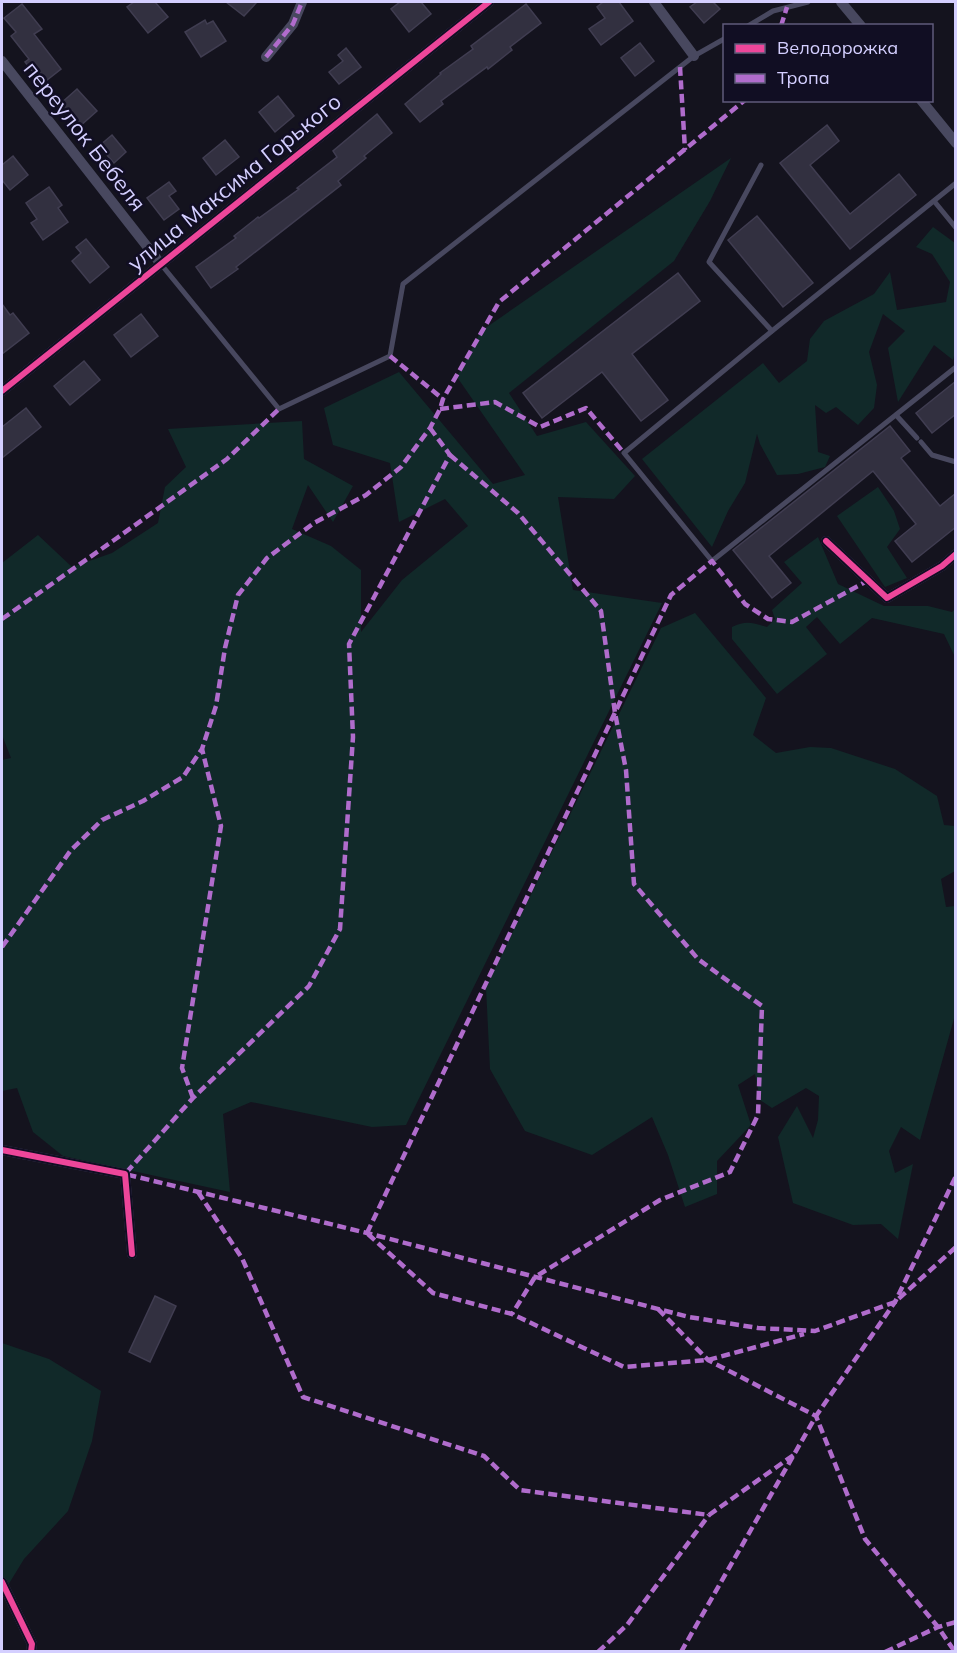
<svg xmlns="http://www.w3.org/2000/svg" width="957" height="1653" viewBox="0 0 957 1653" font-family="Mulish,sans-serif">
  <style>
    .green { fill: #112929 }
    .building { fill: #323040; stroke: #403d51; stroke-width: 1.5 }
    .lines { fill: none; stroke-linecap: round; stroke-linejoin: round }
    .lane { stroke: #48485f; stroke-width: 5 }
    .street { stroke: #48485f; stroke-width: 10 }
    .quiet { stroke: #b06ccc; stroke-width: 4.5; stroke-dasharray: 9 4.5; stroke-linecap: butt }
    .cycleway-casing { stroke: #110e23; stroke-width: 10 }
    .cycleway { stroke: #ed469a; stroke-width: 6 }
    .labels { text-anchor: middle; stroke-width: 5; stroke-linejoin: round; paint-order: stroke }
    .street-label { font-size: 22px; fill: #d4cfff; stroke: #110e23 }
  </style>
  <rect width="100%" height="100%" fill="#14131e"/>
  <g class="green">
    <polygon points="731,158 710,201 674,261 509,393 537,436 586,422 635,476 614,499 558,497 573,590 662,603 406,1125 372,1127 251,1102 223,1114 230,1192 63,1156 33,1132 17,1088 2,1091 2,760 11,758 2,735 2,563 38,535 72,567 112,553 158,523 165,487 186,467 168,429 302,421 304,459 353,486 333,522 308,485 292,529 331,546 361,570 361,632 402,580 468,526 445,499 399,522 390,463 333,445 324,408 399,372 493,484 525,475 457,377 481,331"/>
    <polygon points="933,227 955,243 956,348 953,360 934,345 898,402 888,348 905,331 883,314 869,352 877,385 874,408 858,425 836,407 826,413 815,405 818,452 830,456 825,467 798,474 777,475 760,444 757,434 745,483 728,511 712,547 642,459 763,363 779,383 807,361 810,339 824,321 874,294 890,272 897,310 946,302 950,282 932,254 916,247"/>
    <polygon points="878,487 894,511 900,529 887,547 907,578 885,587 837,516"/>
    <path d="M818,537l20,47 46,22h44l24,6 3,-3v48l-11,-23 -72,-16 -32,26 -23,-27 -11,10 21,27 -50,40 -45,-55v-12c15,-7 20,-4 35,0l8,-8 -3,-9 30,-27 -18,-21z"/>
    <polygon points="695,613 766,698 753,735 776,753 810,747 831,748 895,769 937,796 944,825 955,826 955,871 941,879 946,907 955,906 955,1015 920,1140 901,1127 889,1151 895,1173 913,1164 898,1239 881,1224 853,1225 793,1203 778,1137 797,1106 813,1138 818,1120 819,1096 806,1088 772,1108 760,1100 755,1074 738,1085 751,1125 717,1161 717,1194 685,1207 668,1155 652,1117 592,1155 525,1131 490,1069 486,987 661,628"/>
    <polygon points="2,1343 49,1359 101,1391 92,1441 68,1511 24,1559 2,1595"/>
  </g>
  <g class="building">
    <polygon points="134,2 155,2 168,17 148,33 127,7"/>
    <polygon points="226,2 257,2 244,16"/>
    <polygon points="400,2 421,2 431,14 409,32 391,9"/>
    <polygon points="603,2 619,2 633,21 601,45 589,29 605,18 597,7"/>
    <polygon points="697,2 713,2 720,9 704,23 690,7"/>
    <polygon points="22,4 42,29 34,34 61,69 42,84 25,62 29,59 11,36 16,32 4,18"/>
    <polygon points="526,4 541,23 510,47 512,50 488,69 487,67 441,101 443,104 420,122 405,104 441,74 440,73 473,49 471,46"/>
    <polygon points="205,20 207,24 213,21 226,41 201,57 185,32"/>
    <polygon points="640,43 654,61 635,76 621,58"/>
    <polygon points="346,48 361,67 339,84 329,72 343,61 338,55"/>
    <polygon points="77,89 97,111 79,127 59,105"/>
    <polygon points="278,96 294,116 275,132 259,112"/>
    <polygon points="377,114 392,133 364,156 366,158 338,181 341,185 236,267 238,269 211,288 196,267 236,238 234,236 258,217 259,218 299,189 297,188 337,157 333,151"/>
    <polygon points="827,125 839,141 810,165 850,214 899,174 916,195 850,249 780,163"/>
    <polygon points="112,135 126,152 114,163 99,146"/>
    <polygon points="225,140 239,157 216,175 203,158"/>
    <polygon points="13,156 28,175 10,190 2,180 2,165"/>
    <polygon points="169,182 176,191 169,196 179,209 164,220 147,198"/>
    <polygon points="49,187 62,205 58,208 68,222 43,240 31,223 37,219 26,203"/>
    <polygon points="757,216 813,283 783,307 728,240"/>
    <polygon points="86,239 109,267 90,283 72,261 81,253 76,247"/>
    <polygon points="678,273 700,301 632,354 668,400 641,421 602,372 542,418 523,393"/>
    <polygon points="2,304 10,315 13,313 29,333 2,354"/>
    <polygon points="141,314 158,336 131,357 114,335"/>
    <polygon points="84,361 100,380 70,405 54,386"/>
    <polygon points="956,381 956,414 932,433 916,413"/>
    <polygon points="26,408 41,427 2,458 2,427"/>
    <polygon points="890,426 910,451 901,458 940,506 956,493 956,527 912,562 895,541 916,524 873,471 769,556 791,583 772,598 733,550"/>
    <polygon points="155,1296 176,1306 150,1362 129,1352"/>
  </g>
  <g class="lines">
    <g class="lane">
      <polyline points="748,26 773,11 808,2"/>
      <polyline points="761,165 709,262 772,331"/>
      <polyline points="956,183 772,331 624,453 712,561 956,367"/>
      <polyline points="934,201 956,228"/>
      <polyline points="160,263 279,409 390,356 403,284 694,56 724,39"/>
      <polyline points="896,415 917,438"/>
      <polyline points="921,442 932,455 956,462"/>
    </g>
    <g class="street">
      <polyline points="654,2 694,56"/>
      <polyline points="841,2 861,26"/>
      <polyline points="266,57 293,24 302,2"/>
      <polyline points="2,61 160,263"/>
      <polyline points="921,100 956,143"/>
      <polyline points="2,391 489,2"/>
      <polyline points="826,541 887,598 942,566 956,554"/>
      <polyline points="2,1150 125,1174 132,1254"/>
      <polyline points="2,1582 32,1644 31,1652"/>
    </g>
    <g class="quiet">
      <polyline points="781,26 787,7"/>
      <polyline points="266,57 293,24 302,2"/>
      <polyline points="680,67 685,150"/>
      <polyline points="390,356 443,399"/>
      <polyline points="440,409 495,402 540,427 586,408 624,453"/>
      <polyline points="430,428 450,455 349,644 353,737 340,929 309,986 193,1098 125,1174 367,1233 689,1317 758,1328 815,1331 895,1302 956,1247"/>
      <polyline points="450,455 518,513 601,611 615,713 626,770 634,884 698,959 762,1006 758,1115 730,1172 660,1200 535,1277 512,1314"/>
      <polyline points="2,619 117,538 227,459 279,409"/>
      <polyline points="2,947 71,850 102,820 143,801 183,777 202,749 216,706 225,648 238,595 267,558 314,523 366,495 401,467 430,428 440,409 443,399 499,302 745,100"/>
      <polyline points="193,1098 182,1068 221,826 202,749"/>
      <polyline points="198,1192 242,1258 303,1397 484,1456 520,1490 709,1515 795,1454"/>
      <polyline points="367,1233 671,595 712,561 745,604 768,619 792,622 869,580"/>
      <polyline points="368,1234 433,1293 512,1314 624,1367 708,1360 804,1334"/>
      <polyline points="658,1309 708,1360 816,1416 865,1539 938,1627 955,1652"/>
      <polyline points="598,1652 627,1625 709,1515"/>
      <polyline points="681,1652 816,1416 895,1302 956,1176"/>
      <polyline points="885,1652 938,1627 956,1622"/>
    </g>
    <defs>
      <g id="cycleway">
        <polyline points="2,391 489,2"/>
        <polyline points="826,541 887,598 942,566 956,554"/>
        <polyline points="2,1150 125,1174 132,1254"/>
        <polyline points="2,1582 32,1644 31,1652"/>
      </g>
    </defs>
    <use href="#cycleway" class="cycleway-casing"/>
    <use href="#cycleway" class="cycleway"/>
  </g>
  <g class="labels">
    <g class="street-label">
      <text transform="translate(85 136) rotate(52)" y="8">переулок Бебеля</text>
      <text transform="translate(234 182) rotate(-39)" y="8">улица Максима Горького</text>
    </g>
  </g>
  <rect width="957" height="1653" fill="none" stroke="#d4cfff" stroke-width="6"/>
  <rect x="723" y="24" width="210" height="78" fill="#110e23" stroke="#5f5b7b" stroke-width="1.5"/>
  <rect x="735" y="44" width="30" height="9" fill="#ed469a" stroke="#5f5b7b" stroke-width="1.5"/>
  <text x="777" y="54" font-size="18" fill="#d4cfff">Велодорожка</text>
  <rect x="735" y="74" width="30" height="9" fill="#b06ccc" stroke="#5f5b7b" stroke-width="1.5"/>
  <text x="777" y="84" font-size="18" fill="#d4cfff">Тропа</text>
</svg>
